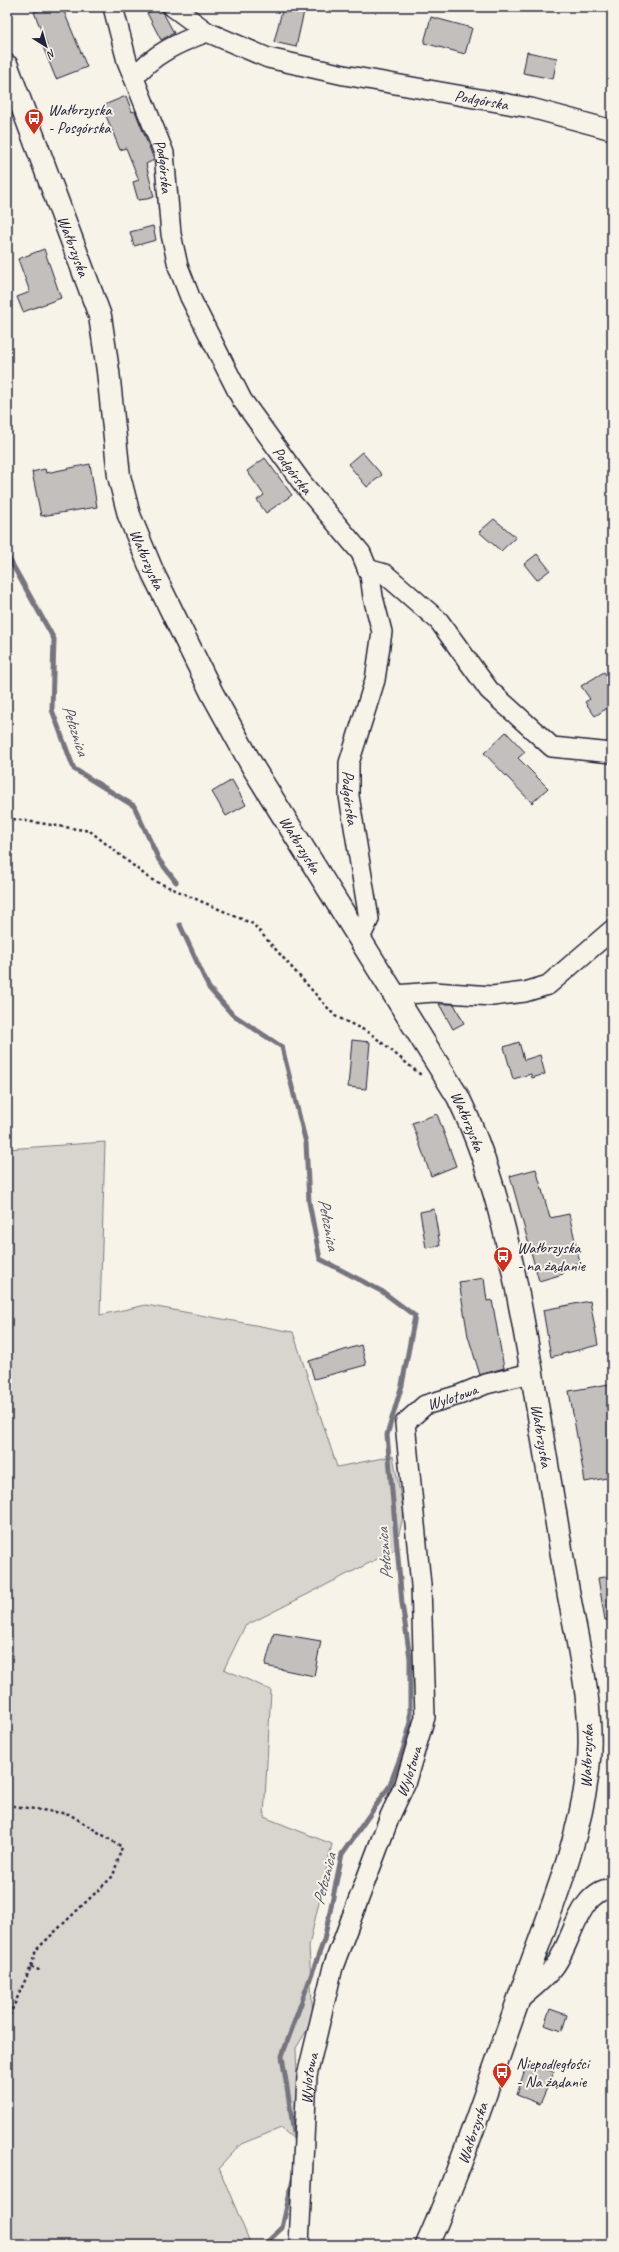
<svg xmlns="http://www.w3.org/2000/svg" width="619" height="2252" viewBox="0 0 619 2252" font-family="Caveat,sans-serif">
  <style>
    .green { fill: #d8d5cf; stroke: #7d7c85 }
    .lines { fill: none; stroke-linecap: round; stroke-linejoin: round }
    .stream { stroke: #76747f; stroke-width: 5 }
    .building { fill: #c2bfbd; stroke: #22223b }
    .minor-casing { stroke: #22223b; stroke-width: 22 }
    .major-casing { stroke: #22223b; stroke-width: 25 }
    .path { stroke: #22223b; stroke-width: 2.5; stroke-dasharray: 3 3; stroke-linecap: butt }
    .minor { stroke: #f7f3e8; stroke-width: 19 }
    .major { stroke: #f7f3e8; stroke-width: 22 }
    .labels { text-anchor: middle; stroke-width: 4; stroke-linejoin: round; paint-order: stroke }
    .street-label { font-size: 16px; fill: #22223b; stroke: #f7f3e8 }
    .poi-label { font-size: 16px; fill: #22223b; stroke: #f7f3e8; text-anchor: start }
    .water-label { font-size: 17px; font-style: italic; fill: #535263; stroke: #f7f3e8 }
  </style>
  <rect width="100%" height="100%" fill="#f7f3e8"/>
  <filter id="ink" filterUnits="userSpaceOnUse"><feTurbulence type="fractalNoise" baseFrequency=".025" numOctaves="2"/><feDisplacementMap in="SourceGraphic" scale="8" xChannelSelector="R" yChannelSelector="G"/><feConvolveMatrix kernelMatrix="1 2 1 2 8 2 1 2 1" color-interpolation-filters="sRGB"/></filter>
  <g filter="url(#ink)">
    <polygon class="green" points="105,1142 100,1315 146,1305 293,1332 337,1467 393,1456 404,1513 395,1550 245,1626 224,1669 271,1690 264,1817 332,1844 309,1946 313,2020 296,2048 298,2103 305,2149 281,2128 241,2144 219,2168 251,2245 7,2245 7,1149"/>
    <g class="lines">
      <g class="stream">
        <polyline points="7,555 54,639 52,710 74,769 134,806 159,860 176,882"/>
        <polyline points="180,925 209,988 232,1014 282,1047 306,1143 309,1202 320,1259 383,1292 415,1316 402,1385 387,1435 402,1603 410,1658 410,1726 402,1753 389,1787 342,1854 324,1940 282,2056 296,2145"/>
        <polyline points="264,2245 282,2228 294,2175"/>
      </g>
    </g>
    <g class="building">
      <polygon points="47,7 62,7 87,67 56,79 43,47 47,45 34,12"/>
      <polygon points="160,7 174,33 161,40 147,13"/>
      <polygon points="283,7 305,7 296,47 274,42"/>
      <polygon points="431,17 472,28 465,54 424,43"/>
      <polygon points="527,52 557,58 553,79 523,73"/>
      <polygon points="126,96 132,112 135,111 153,157 154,160 146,164 154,197 147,199 138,200 133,182 139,180 126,148 120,150 102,106"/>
      <polygon points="153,226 156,240 134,246 130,232"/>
      <polygon points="44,249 61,298 23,312 17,297 30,292 18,259"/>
      <polygon points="362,452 382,475 367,487 348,464"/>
      <polygon points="265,458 292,495 266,513 257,500 264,495 247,471"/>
      <polygon points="90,464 97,507 41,516 32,472 45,469 46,473"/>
      <polygon points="494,519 516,537 501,551 479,532"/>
      <polygon points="537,554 550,570 537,580 524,564"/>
      <polygon points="604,672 612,685 612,705 595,716 585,702 590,699 581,686"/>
      <polygon points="506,732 525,752 518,758 548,788 532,803 484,753"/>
      <polygon points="232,780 246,805 226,816 212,792"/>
      <polygon points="439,1004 454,1004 464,1023 453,1029"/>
      <polygon points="352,1040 370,1042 366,1089 348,1087"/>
      <polygon points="519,1042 524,1060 540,1055 545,1074 532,1078 531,1074 513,1079 504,1047"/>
      <polygon points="437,1114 456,1166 431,1176 412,1123"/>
      <polygon points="536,1169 550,1218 569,1214 580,1263 561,1267 563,1274 539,1281 510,1176"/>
      <polygon points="434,1209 440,1246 426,1248 420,1212"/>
      <polygon points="484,1278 487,1301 492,1300 504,1368 480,1375 468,1336 459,1282"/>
      <polygon points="590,1301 598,1345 551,1357 543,1310"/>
      <polygon points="361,1345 366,1365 314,1379 309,1361"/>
      <polygon points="609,1384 612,1400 612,1477 585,1482 569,1391"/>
      <polygon points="612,1576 612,1620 605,1620 598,1578"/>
      <polygon points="274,1633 321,1641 314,1676 265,1666"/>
      <polygon points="550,2009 567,2015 562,2031 544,2025"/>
      <polygon points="527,2062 554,2072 540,2104 517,2095"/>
    </g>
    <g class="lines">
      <defs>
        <g id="minor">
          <path id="s1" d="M113,7l14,54 37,92 7,81 7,32 12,31 52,103 61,84 58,69 9,22 3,22 9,35 -7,48 -26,83v33l20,123 -9,19"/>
          <path id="s2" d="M173,7l34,25 61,26 76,17 187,33 81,22"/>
          <path d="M134,78c18,-24 46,-36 73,-46"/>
          <polyline points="367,569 385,574 439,621 489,690 552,747 612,753"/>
          <polyline points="395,995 434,992 492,996 525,992 548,985 612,930"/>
          <path d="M518,2001c12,-11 26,-21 36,-34 18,-23 24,-76 58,-79"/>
          <path id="s3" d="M299,2245l8,-169 26,-109 57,-151 15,-32 20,-67 -4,-132 -16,-162 20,-18 34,-10 27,-11 45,-11"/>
        </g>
        <g id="major">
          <path id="s4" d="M7,66l93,250 8,55 11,105 10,39 24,58 59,120 42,76 204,328c42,86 58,182 74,276 10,65 22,130 32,195 10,62 32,140 24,202 -9,75 -40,146 -65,217 -31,87 -59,174 -96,258"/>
        </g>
      </defs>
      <use href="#minor" class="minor-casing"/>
      <use href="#major" class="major-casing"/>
      <g class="path">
        <polyline points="7,818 90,831 150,879 253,924 335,1016 370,1033 421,1075"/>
        <polyline points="7,1805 69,1814 122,1847 113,1876 36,1950 31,1967 7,2021"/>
        <polyline points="31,1967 42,1971"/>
      </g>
      <use href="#minor" class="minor"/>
      <use href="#major" class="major"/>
    </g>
  </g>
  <defs>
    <symbol id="bus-pin" viewBox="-11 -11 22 30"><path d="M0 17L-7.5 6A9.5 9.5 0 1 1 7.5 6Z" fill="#c8321e" stroke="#f7f3e8"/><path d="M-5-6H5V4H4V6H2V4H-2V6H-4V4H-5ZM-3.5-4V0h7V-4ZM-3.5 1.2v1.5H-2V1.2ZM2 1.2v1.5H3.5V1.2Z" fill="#fff"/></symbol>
  </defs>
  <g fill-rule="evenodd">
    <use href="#bus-pin" x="23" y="107" width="22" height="30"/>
    <use href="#bus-pin" x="492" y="1245" width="22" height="30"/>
    <use href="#bus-pin" x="491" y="2061" width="22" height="30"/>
  </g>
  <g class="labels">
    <g class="street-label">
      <text dy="6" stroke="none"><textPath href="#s2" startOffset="326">Podgórska</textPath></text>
      <text dy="6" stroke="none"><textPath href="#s1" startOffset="168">Podgórska</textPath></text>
      <text dy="6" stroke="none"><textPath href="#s4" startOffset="192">Wałbrzyska</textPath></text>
      <text dy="6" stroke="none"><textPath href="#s1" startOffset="504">Podgórska</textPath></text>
      <text dy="6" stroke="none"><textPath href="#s4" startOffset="516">Wałbrzyska</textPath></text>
      <text dy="6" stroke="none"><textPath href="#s1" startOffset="864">Podgórska</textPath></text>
      <text dy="6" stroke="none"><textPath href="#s4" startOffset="840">Wałbrzyska</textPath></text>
      <text dy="6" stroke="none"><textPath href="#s4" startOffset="1164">Wałbrzyska</textPath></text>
      <text dy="6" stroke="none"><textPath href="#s3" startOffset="898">Wylotowa</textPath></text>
      <text dy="6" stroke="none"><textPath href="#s4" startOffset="1488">Wałbrzyska</textPath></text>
      <text transform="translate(586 1756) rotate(-88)" y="6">Wałbrzyska</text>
      <text dy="6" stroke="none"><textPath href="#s3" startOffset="491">Wylotowa</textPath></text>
      <text dy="6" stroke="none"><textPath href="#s3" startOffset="167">Wylotowa</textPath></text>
      <text transform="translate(472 2133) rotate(-71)" y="6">Wałbrzyska</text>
    </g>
    <g class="poi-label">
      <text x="48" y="115">Wałbrzyska<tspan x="48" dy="18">- Posgórska</tspan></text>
      <text x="517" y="1253">Wałbrzyska<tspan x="517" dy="18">- na żądanie</tspan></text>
      <text x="516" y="2069">Niepodległości<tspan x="516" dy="18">- Na żądanie</tspan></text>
    </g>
    <g class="water-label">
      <text transform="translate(76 730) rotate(72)" y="6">Pełcznica</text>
      <text transform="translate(329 1224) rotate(79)" y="6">Pełcznica</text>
      <text transform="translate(384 1554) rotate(-95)" y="6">Pełcznica</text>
      <text transform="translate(324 1879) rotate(-76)" y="6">Pełcznica</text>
    </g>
  </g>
  <rect width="619" height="2252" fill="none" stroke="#f7f3e8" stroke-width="24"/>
  <rect x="12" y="12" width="595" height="2228" fill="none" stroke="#22223b" stroke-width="1.5" filter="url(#ink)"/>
  <g transform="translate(46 46) rotate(143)" stroke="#f7f3e8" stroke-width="3" paint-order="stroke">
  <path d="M0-3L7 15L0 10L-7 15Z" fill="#22223b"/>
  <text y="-6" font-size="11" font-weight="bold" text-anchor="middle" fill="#22223b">N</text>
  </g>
</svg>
